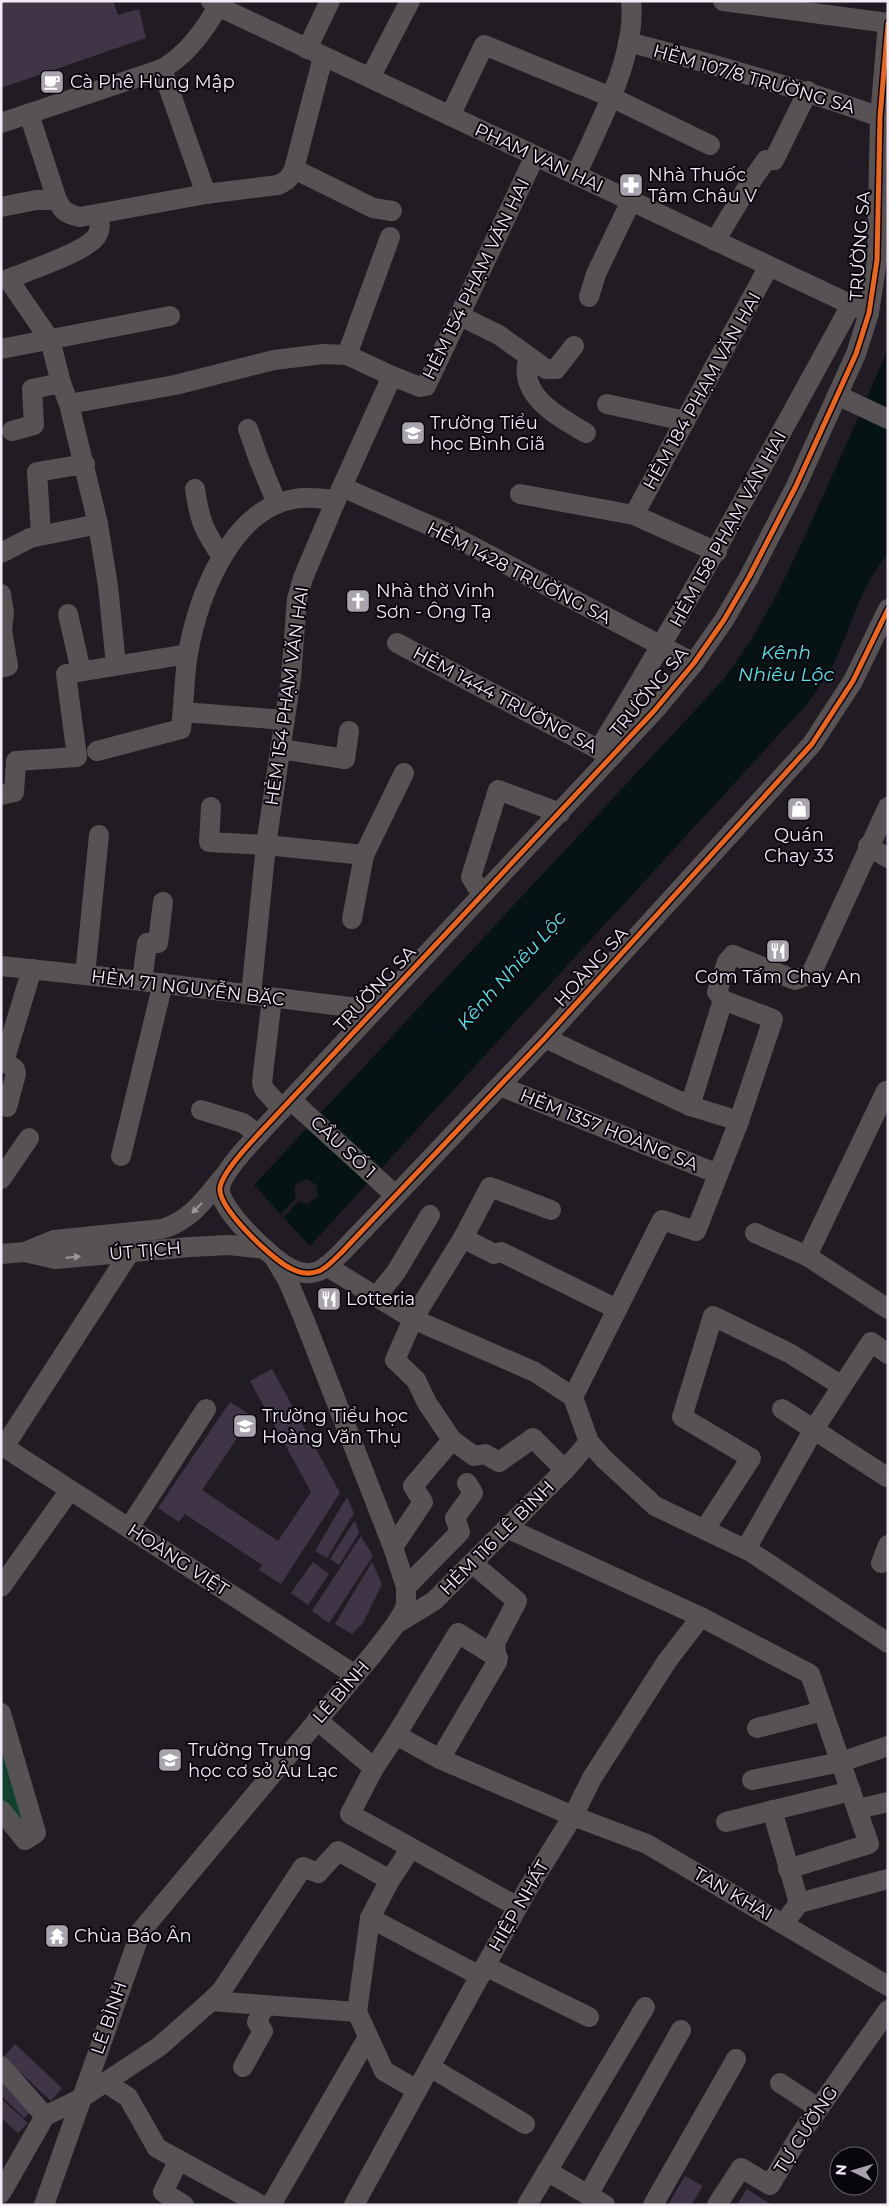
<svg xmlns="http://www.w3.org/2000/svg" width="889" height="2206" viewBox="0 0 889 2206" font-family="Montserrat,sans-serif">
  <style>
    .green { fill: #114230 }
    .water { fill: #051315 }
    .pier { fill: #211c24 }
    .building { fill: #403546 }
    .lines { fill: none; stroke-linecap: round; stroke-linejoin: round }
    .minor { stroke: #575354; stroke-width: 20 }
    .cycleway-casing { stroke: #09050c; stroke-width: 8 }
    .cycleway { stroke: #eb651d; stroke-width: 5 }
    .oneway { fill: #9d979d }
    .labels { text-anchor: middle; stroke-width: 4; stroke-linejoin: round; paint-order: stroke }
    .street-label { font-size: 18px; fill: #f2ebf7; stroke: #09050c }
    .poi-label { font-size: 18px; fill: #f2ebf7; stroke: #09050c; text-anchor: start }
    .water-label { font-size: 19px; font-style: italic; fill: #55e5e8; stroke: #09050c }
  </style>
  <rect width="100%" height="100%" fill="#211c24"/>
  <polygon class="green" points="1,1734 26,1818 20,1823 1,1800"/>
  <path class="water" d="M888,349v205c-25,28 -35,67 -50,100 -8,18 -19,34 -31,50l-497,542 -56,-61 469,-505c43,-56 68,-114 97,-177 23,-52 46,-102 68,-154z"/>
  <polygon class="pier" points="307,1179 317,1185 317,1197 307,1204 299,1201 284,1217 281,1214 296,1198 294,1191 296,1184"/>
  <g class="building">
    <polygon points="1,1 113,1 118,15 139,9 146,38 1,88"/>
    <polygon points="272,1369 340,1493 281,1584 259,1570 262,1565 185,1514 179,1522 158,1508 230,1402 252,1416 202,1490 278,1541 311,1492 250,1381"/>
    <polygon points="347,1497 354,1513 327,1558 315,1551"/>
    <polygon points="355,1520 359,1533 339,1565 330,1559"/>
    <polygon points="361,1536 373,1556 329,1623 312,1611"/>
    <polygon points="313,1562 329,1574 308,1605 291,1593"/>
    <polygon points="372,1562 382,1584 363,1623 352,1634 335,1624"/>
    <polygon points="15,2044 62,2088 51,2101 4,2057"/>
    <polygon points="1,2075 34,2109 24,2118 1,2095"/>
    <polygon points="1,2099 28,2123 18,2133 1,2118"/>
    <polygon points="685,2176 703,2186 691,2205 668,2205"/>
    <polygon points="747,2189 772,2205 737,2205"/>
  </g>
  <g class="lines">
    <g class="minor">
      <polyline points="211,1 228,11 869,313"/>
      <polyline points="723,1 888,23"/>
      <path d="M888,23l-8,94 -3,143 -8,53 -13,41 -60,132 -47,91 -25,43 -30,43 -40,48 -386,413c-12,13 -46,47 -48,64 -2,20 50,69 68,79 7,4 14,7 22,6 13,0 22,-12 31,-20l204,-215 267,-294 41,-63 35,-72"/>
      <path d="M628,42c85,22 169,45 252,75"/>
      <polyline points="307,49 330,1"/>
      <polyline points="162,69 206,194"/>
      <polyline points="370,78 410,1"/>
      <polyline points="29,114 57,200"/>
      <polyline points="450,116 484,45 611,97 710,145"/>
      <path d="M1,123l161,-54c25,-14 45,-42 59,-68"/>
      <polyline points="294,169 373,208 392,211"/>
      <path d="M576,175c22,-49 61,-119 55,-174"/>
      <path d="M1,207l35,-7h21c5,11 10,14 23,17l126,-23 72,-9c9,-4 12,-7 16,-16l29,-112"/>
      <path d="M99,215c1,8 2,15 -3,22 -11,15 -68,34 -88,42l42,61 11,43 8,21 29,120 10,62 8,79"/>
      <polyline points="715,241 750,183 766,160 774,160 808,91"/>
      <polyline points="589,297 596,274 631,201"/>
      <polyline points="460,316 499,335 546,369 556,369 574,346"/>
      <polyline points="1,349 170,316"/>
      <polyline points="347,355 390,237"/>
      <path d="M529,357c-13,38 30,60 57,76"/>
      <polyline points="839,396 888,419"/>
      <polyline points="69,404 175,385 274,360 323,354 347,355 392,376"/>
      <polyline points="607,404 685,421"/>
      <polyline points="248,429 259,460 277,504"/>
      <polyline points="12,431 34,425 32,389 61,383"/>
      <polyline points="342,487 447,533 694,663"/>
      <path d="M195,489c5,33 8,40 27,68"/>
      <polyline points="520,494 634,515 717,552"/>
      <polyline points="634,515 769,266"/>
      <polyline points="41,535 37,472 85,464"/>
      <polyline points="1,553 30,538 98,524"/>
      <polyline points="1,594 4,613 2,630 8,666 1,668"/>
      <polyline points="68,614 81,671"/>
      <polyline points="397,643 611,756"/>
      <polyline points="183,712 285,720"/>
      <polyline points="280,749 345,759 349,731"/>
      <path d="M599,749c89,-145 170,-294 252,-444"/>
      <path d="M97,751l84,-22c3,-25 3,-51 7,-76 10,-55 42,-143 106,-154 14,-3 28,0 42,1"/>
      <polyline points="1,795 14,792 16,761 77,757 66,674 188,654"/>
      <polyline points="211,807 209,842 266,845 364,855 404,773"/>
      <polyline points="868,846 888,858"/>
      <polyline points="482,895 471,877 498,790 560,813"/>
      <polyline points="352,919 364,855"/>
      <polyline points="1,966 142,981 374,1010"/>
      <polyline points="85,975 99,835"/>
      <polyline points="142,981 147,943 158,943 163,902"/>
      <polyline points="251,995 266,845 291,678 297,599 303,578 336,500 392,376 420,387 426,386 535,156"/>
      <polyline points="272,998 262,1082 264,1089 282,1109"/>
      <polyline points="723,1000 717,992 727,962 733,955 795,980 811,974 888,807"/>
      <polyline points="545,1038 690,1106 739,1121"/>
      <polyline points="500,1086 718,1174"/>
      <polyline points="291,1100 395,1195"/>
      <polyline points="7,1107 16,1074 15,1069 6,1063 5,1058 32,969"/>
      <polyline points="201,1110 243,1123 258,1135"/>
      <polyline points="121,1156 163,983"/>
      <polyline points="1,1179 29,1138"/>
      <polyline points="551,1210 490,1187 463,1238 413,1319 395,1360 416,1380 427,1403 452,1440 474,1456 485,1454 499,1462 533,1438 565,1470"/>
      <polyline points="755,1233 807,1256 888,1309"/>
      <polyline points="463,1238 494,1254 501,1252 617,1309"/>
      <path d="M25,1252l29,-12 108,-11c28,-8 43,-30 61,-52"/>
      <polyline points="1,1254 25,1252 55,1259 190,1247 229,1245 265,1249"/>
      <polyline points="807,1256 886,1091 888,1093"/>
      <polyline points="326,1266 413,1319 535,1372 573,1397"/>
      <polyline points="376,1297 396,1272 430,1215"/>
      <polyline points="573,1397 662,1220 696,1231 739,1121 773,1019 723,1000 690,1106"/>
      <polyline points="573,1397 589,1442 604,1459 655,1506 751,1552 888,1643"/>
      <polyline points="782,1409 887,1477 888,1476"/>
      <polyline points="1,1445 355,1675"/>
      <polyline points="4,1447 130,1252"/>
      <polyline points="129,1528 206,1409"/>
      <polyline points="507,1528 701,1617 810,1674 869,1844 788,1869"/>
      <polyline points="705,1529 751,1458 682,1417 713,1316 789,1353 842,1386"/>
      <polyline points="393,1547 423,1502 413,1486 452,1440"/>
      <polyline points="746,1549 814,1429 871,1342 888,1354"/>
      <polyline points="881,1563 888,1545"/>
      <polyline points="1,1587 70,1490"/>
      <polyline points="406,1587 460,1532 455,1518 473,1493 467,1483"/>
      <polyline points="396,1624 434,1601 565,1470 589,1442"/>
      <polyline points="1,1713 36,1833 25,1840 1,1810"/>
      <polyline points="317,1720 374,1768"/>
      <polyline points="757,1728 823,1711"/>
      <polyline points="396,1735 458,1633 498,1658"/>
      <polyline points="440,1759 497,1662 495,1643 517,1601 472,1563"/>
      <polyline points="752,1780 841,1762 888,1746"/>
      <polyline points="858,1809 888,1802"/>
      <polyline points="772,1810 799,1903"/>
      <polyline points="726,1822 851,1791"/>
      <polyline points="518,1907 350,1814 374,1768 396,1735 440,1759 573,1816 647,1844 888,1986"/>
      <polyline points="370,1918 480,1976"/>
      <polyline points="784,1923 799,1903 888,1879"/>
      <polyline points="485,1966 589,2017"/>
      <polyline points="211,2001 357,2012 384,2071 417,2090"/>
      <polyline points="357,2012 370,1918 390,1880 411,1848"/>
      <polyline points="1,2066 45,2116 80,2099 160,2046 211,2001 222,1990 303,1867 318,1873 338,1851 390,1880"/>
      <polyline points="243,2067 263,2031 257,2022 265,2005"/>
      <polyline points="430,2067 525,2124"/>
      <polyline points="106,2083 128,2097 157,2148 261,2205"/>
      <polyline points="780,2083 818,2108"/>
      <polyline points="179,2160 163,2192 184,2205"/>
      <polyline points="547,2171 605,2205"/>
      <polyline points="1,2193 45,2116"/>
      <polyline points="588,2195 681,2030"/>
      <polyline points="44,2205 141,1931 373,1654 396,1624 402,1614 406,1605 406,1587 393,1547 304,1319 288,1281 275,1259"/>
      <polyline points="271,2205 368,2037"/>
      <polyline points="354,2205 527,1890 573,1816 592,1778 667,1661 701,1617"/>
      <polyline points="527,2205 645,2007"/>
      <polyline points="653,2205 736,2059"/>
      <polyline points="717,2205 741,2168 770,2185 800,2135 888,2010"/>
    </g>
    <defs>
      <path id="cycleway" d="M888,23l-8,94 -3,143 -8,53 -13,41 -60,132 -47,91 -25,43 -30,43 -40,48 -386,413c-12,13 -46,47 -48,64 -2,20 50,69 68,79 7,4 14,7 22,6 13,0 22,-12 31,-20l204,-215 267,-294 41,-63 35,-72"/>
    </defs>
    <use href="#cycleway" class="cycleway-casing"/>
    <use href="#cycleway" class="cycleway"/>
  </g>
  <defs><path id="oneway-solid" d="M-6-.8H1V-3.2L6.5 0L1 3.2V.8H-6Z" transform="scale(1.25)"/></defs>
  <g class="oneway">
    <use href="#oneway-solid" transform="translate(197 1208) rotate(134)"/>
    <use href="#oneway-solid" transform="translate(73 1257) rotate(-5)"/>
  </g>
  <defs>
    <symbol id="cafe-square" viewBox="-11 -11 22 22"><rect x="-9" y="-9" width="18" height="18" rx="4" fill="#a9a3ad" stroke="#09050c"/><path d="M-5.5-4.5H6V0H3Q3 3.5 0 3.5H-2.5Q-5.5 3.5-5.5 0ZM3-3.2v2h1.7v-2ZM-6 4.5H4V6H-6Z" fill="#fff"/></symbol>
    <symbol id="pharmacy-square" viewBox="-11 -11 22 22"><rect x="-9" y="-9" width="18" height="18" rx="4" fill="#a9a3ad" stroke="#09050c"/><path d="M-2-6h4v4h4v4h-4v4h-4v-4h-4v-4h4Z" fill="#fff"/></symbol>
    <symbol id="school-square" viewBox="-11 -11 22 22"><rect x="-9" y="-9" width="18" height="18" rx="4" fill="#a9a3ad" stroke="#09050c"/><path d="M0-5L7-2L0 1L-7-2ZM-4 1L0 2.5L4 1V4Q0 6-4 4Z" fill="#fff"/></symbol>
    <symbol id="church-square" viewBox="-11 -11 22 22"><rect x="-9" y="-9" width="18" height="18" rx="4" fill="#a9a3ad" stroke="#09050c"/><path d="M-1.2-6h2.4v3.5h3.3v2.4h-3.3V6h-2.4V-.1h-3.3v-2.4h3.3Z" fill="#fff"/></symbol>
    <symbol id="shop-square" viewBox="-11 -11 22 22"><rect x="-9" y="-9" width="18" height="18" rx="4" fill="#a9a3ad" stroke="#09050c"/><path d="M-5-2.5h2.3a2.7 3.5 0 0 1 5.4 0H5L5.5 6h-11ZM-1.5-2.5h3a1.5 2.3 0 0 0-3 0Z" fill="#fff"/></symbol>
    <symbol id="restaurant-square" viewBox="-11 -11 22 22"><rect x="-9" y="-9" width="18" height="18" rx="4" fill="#a9a3ad" stroke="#09050c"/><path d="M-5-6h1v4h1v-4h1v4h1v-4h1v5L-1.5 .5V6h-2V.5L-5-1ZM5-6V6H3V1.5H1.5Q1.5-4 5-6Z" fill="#fff"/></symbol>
    <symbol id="temple-square" viewBox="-11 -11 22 22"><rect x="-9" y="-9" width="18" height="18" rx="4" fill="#a9a3ad" stroke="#09050c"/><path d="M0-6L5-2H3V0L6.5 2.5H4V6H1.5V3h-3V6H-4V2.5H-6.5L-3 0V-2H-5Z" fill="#fff"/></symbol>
  </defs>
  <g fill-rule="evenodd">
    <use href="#cafe-square" x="38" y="68" width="28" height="28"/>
    <use href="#pharmacy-square" x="617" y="171" width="28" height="28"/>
    <use href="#school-square" x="399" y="419" width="28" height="28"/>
    <use href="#church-square" x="344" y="587" width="28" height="28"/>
    <use href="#shop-square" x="785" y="795" width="28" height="28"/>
    <use href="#restaurant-square" x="764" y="937" width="28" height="28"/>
    <use href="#restaurant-square" x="315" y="1285" width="28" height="28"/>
    <use href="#school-square" x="231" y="1412" width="28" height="28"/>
    <use href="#school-square" x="156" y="1746" width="28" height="28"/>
    <use href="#temple-square" x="43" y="1922" width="28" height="28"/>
  </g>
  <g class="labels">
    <g class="street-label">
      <text transform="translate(754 79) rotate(16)" y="6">HẺM 107/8 TRƯỜNG SA</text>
      <text transform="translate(539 158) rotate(25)" y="6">PHAM VAN HAI</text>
      <text transform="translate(860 246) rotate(-86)" y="6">TRƯỜNG SA</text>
      <text transform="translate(476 279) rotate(-64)" y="6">HẺM 154 PHẠM VĂN HAI</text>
      <text transform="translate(702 391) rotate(-61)" y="6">HẺM 184 PHẠM VĂN HAI</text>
      <text transform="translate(728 529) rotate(-61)" y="6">HẺM 158 PHẠM VĂN HAI</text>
      <text transform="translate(519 573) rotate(27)" y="6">HẺM 1428 TRƯỜNG SA</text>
      <text transform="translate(649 692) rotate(-50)" y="6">TRƯỜNG SA</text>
      <text transform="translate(287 696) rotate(-82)" y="6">HẺM 154 PHẠM VĂN HAI</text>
      <text transform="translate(505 700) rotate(28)" y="6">HẺM 1444 TRƯỜNG SA</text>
      <text transform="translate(591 967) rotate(-48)" y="6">HOÀNG SA</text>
      <text transform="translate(188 988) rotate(7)" y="6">HẺM 71 NGUYỄN BẶC</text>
      <text transform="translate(375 989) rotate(-47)" y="6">TRƯỜNG SA</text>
      <text transform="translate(609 1130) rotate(22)" y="6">HẺM 1357 HOÀNG SA</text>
      <text transform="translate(343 1147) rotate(43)" y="6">CẦU SỐ 1</text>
      <text transform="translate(145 1251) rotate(-5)" y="6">ÚT TỊCH</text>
      <text transform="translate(497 1538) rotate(-45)" y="6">HẺM 116 LÊ BÌNH</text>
      <text transform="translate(178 1560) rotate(33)" y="6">HOÀNG VIỆT</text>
      <text transform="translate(341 1692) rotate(-49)" y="6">LÊ BÌNH</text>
      <text transform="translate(733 1894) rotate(30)" y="6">TAN KHAI</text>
      <text transform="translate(519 1906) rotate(-60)" y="6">HIỆP NHẤT</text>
      <text transform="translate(109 2018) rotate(-71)" y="6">LÊ BÌNH</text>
      <text transform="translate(806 2130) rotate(-57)" y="6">TỰ CƯỜNG</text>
    </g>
    <g class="poi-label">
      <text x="70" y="88">Cà Phê Hùng Mập</text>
      <text x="648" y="181">Nhà Thuốc<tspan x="648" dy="21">Tâm Châu V</tspan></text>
      <text x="430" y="429">Trường Tiểu<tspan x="430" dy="21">học Bình Giã</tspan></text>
      <text x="376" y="597">Nhà thờ Vinh<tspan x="376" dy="21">Sơn - Ông Tạ</tspan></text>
      <text x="799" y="841" text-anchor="middle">Quán<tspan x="799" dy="21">Chay 33</tspan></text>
      <text x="778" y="983" text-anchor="middle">Cơm Tấm Chay An</text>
      <text x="346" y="1305">Lotteria</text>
      <text x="262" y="1422">Trường Tiểu học<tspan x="262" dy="21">Hoàng Văn Thụ</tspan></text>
      <text x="188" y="1756">Trường Trung<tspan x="188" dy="21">học cơ sở Âu Lạc</tspan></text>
      <text x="74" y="1942">Chùa Báo Ân</text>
    </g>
    <g class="water-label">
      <text x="786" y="659">Kênh<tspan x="786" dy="22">Nhiêu Lộc</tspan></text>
      <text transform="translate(511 970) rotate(-48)" y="7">Kênh Nhiêu Lộc</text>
    </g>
  </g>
  <rect width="889" height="2206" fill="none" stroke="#f2ebf7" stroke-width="5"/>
  <g transform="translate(854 2171) rotate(275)"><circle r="24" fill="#09050c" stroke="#66616a"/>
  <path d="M0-4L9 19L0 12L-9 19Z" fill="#a9a3ad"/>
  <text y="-8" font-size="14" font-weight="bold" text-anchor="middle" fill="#f2ebf7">N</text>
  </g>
</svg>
